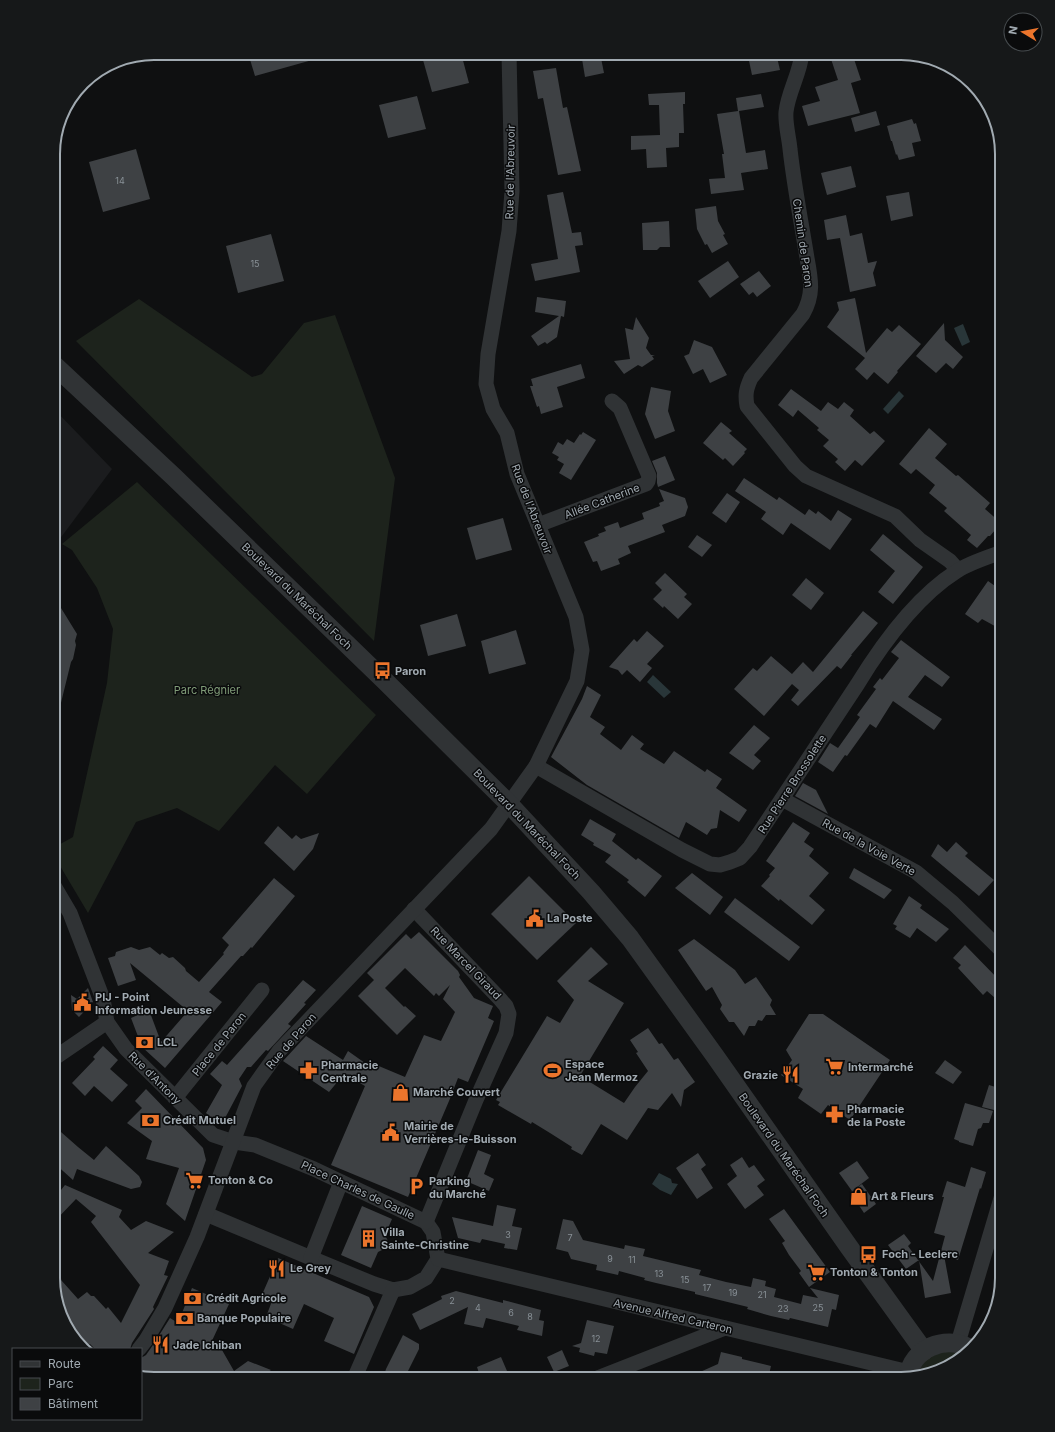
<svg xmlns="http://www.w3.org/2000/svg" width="1055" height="1432" viewBox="0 0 1055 1432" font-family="Inter,sans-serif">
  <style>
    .built { fill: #1b1c1e }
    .green { fill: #1d231c }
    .water { fill: #293639 }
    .building { fill: #3e4144 }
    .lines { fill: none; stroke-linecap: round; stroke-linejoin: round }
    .minor { stroke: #303335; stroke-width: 15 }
    .tertiary { stroke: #303335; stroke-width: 19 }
    .labels { text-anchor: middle; stroke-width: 3; stroke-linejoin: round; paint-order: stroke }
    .number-label { font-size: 9px; fill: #889096 }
    .street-label { font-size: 11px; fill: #a1aab1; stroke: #0a0b0c }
    .poi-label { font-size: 11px; font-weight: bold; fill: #a1aab1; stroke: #0a0b0c; text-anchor: start }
    .park-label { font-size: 11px; fill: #809c78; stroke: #0a0b0c }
    .rim { fill: none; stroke: #a1aab1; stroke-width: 2 }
  </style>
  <rect width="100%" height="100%" fill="#0f1011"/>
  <polygon class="built" points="53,408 112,469 53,548"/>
  <g class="green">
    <polygon points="139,299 252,377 262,374 304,323 335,315 395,478 374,641 76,341"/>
    <polygon points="137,482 376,715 307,794 275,765 219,831 177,808 136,822 88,913 53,854 53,848 73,837 107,683 113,629 97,588 72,550 62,544"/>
    <path d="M952,1351l11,4 -11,10 -35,10c8,-19 16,-21 35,-24z"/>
  </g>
  <g class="water">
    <polygon points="963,324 970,342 962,346 954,328"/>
    <polygon points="899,391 904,396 888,414 883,409"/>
    <polygon points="653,675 671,692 664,698 647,682"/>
    <polygon points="659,1173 671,1179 672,1183 678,1184 671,1195 660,1190 652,1184"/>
  </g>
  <g class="building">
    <polygon points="248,53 323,53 323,57 255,76"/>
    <polygon points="450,53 461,53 469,83 432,92 423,60"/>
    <polygon points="581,53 600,53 604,73 585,77"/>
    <polygon points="764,53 776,53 780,70 752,75 748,56"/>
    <polygon points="829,53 852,53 861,80 851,83 860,113 808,126 802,106 820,101 815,87 838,80"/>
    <polygon points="556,68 563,108 567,107 581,171 558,175 543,98 538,99 533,71"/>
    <polygon points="685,92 685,104 683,104 684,133 679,133 679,147 666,148 667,167 647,168 646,149 631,150 631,136 660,135 659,105 649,105 648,94"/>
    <polygon points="761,94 764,107 739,111 746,153 765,150 768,169 741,173 744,190 711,194 709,179 725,178 722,154 724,154 717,114 738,111 736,98"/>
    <polygon points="417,96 426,129 388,138 379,105"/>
    <polygon points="876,111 880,125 855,132 851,118"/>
    <polygon points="912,119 914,124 916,123 921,141 912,143 915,156 899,160 897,154 896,155 892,141 891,141 887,126"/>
    <polygon points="136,149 150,199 103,212 89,162"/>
    <polygon points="851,166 856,187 827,195 821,173"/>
    <polygon points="563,192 572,233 581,232 583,245 575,246 580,272 535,281 531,264 558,259 547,195"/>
    <polygon points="909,192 913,216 891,221 886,196"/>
    <polygon points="716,206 718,221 725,234 723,235 728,244 712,253 707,244 705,245 697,229 695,209"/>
    <polygon points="846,215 850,236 862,233 868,263 877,261 873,273 876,286 850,292 840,238 827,240 824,220"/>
    <polygon points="669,221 670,247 660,247 657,250 643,250 642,223"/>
    <polygon points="271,234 284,281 238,293 226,246"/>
    <polygon points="728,261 739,277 710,298 698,281"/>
    <polygon points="759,271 771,286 757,297 753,292 749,295 740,284"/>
    <polygon points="537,297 566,301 564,317 561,316 557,337 547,344 545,342 538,346 531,336 559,316 535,312"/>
    <polygon points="855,298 866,353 887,328 892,332 899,325 921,344 897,371 898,372 888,384 874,372 867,380 855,369 865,358 827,327 839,310 837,302"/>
    <polygon points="636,317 649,338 646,348 651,355 655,355 652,356 654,359 642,367 638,365 624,374 614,361 630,359 625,328 633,330"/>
    <polygon points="944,323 945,340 963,357 953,369 946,363 936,373 916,356"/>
    <polygon points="694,340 712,347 727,375 710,383 703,369 693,374 684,356 689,354"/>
    <polygon points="581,364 585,378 557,387 563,407 541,414 539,406 537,407 530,386 533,386 531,379"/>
    <polygon points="651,387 671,391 668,411 675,431 655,439 645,414"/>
    <polygon points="791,389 821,411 828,402 838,409 844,402 854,410 850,416 870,434 874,431 885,441 862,466 855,460 845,471 835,462 838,459 823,446 829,440 817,430 819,428 798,410 793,417 778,405"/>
    <polygon points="721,422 732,431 729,433 747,449 744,452 745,453 733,466 725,458 723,460 703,443"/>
    <polygon points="929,428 947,444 935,458 956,476 958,475 990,503 985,509 1001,523 990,536 988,536 977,548 967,540 971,535 944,511 947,508 929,493 935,485 916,469 911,474 899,464"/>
    <polygon points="583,432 596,440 571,480 559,473 564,464 557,460 559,457 552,453 558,442 563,445 567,439 574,443 580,434 581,435"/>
    <polygon points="665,456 675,480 658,487 657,483 657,473 652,461"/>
    <polygon points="744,478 777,500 779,497 805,515 809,509 816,514 818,511 831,521 838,510 852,519 830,550 791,523 783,535 761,519 766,512 735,491"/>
    <polygon points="659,489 685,498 688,507 685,516 662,525 665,532 628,546 631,553 618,559 620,564 601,571 597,561 593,562 584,542 599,536 598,534 606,531 604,527 618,522 620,528 644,519 642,513 660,506 659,503 664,501"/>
    <polygon points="727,493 740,502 726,523 712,513"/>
    <polygon points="503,518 512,550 476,560 467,528"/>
    <polygon points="883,534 923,567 893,604 878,592 895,571 870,550"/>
    <polygon points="697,535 712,545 702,557 688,547"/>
    <polygon points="665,573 687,594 684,597 692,604 678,619 664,606 663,608 653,599 662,590 655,583"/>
    <polygon points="806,578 824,593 811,610 792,595"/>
    <polygon points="988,581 1002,591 997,598 1002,601 1002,630 982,619 978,623 965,614"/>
    <polygon points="53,595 77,634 75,641 76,645 73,659 71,662 58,715 53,714"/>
    <polygon points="863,611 878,623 851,655 852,655 841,669 837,666 798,706 791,700 799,690 792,684 764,716 734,689 753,668 757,671 771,656 792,674 803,662 813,672"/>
    <polygon points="457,614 466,646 428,656 420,625"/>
    <polygon points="516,630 526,664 489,674 481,641"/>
    <polygon points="647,631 664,646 647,664 652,668 640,682 627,670 622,675 618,670 609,667 634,639 637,642"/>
    <polygon points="901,640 950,677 942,687 925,675 908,697 942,719 934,730 893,701 876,728 870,724 847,756 845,755 833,772 818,762 830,743 838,748 860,717 857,715 876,689 873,687 880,678 882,680 899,658 891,652"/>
    <polygon points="587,686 601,695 590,717 605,727 600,734 621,750 632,735 644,744 640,749 664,764 674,751 705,772 707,769 722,779 716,788 747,810 739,822 720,810 717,828 711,829 707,835 686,822 679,838 587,785 551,757 582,699"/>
    <polygon points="754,725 770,738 754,755 761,761 753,770 729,753"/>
    <polygon points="803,783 816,790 828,814 795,796"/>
    <polygon points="590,819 616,834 612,841 636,860 638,858 662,876 645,897 627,882 629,880 605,862 611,855 593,845 594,843 581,835"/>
    <polygon points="793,822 810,833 804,842 814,849 809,856 829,873 809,896 825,910 812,925 780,899 779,901 761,886 770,876 769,875 775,868 766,861"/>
    <polygon points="278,826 292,839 296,835 301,839 319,833 313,849 294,871 264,843"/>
    <polygon points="956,842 968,853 965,856 994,880 979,896 931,856 938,844 947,852"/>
    <polygon points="854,868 892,890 884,899 849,878"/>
    <polygon points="692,873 723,897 710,915 675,888"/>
    <polygon points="529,876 576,923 537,960 491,914"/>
    <polygon points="274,878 295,896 252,948 251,947 243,956 241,956 209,992 222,1002 165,1068 142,1047 131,1018 149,1010 161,1042 188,1011 130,963 136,980 118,986 108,958 115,956 116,952 131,947 139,950 150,947 160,955 162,953 169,958 173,957 185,968 186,971 199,982 224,954 223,953 229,945 222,938"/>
    <polygon points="909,896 922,905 920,908 949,929 936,942 917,928 910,938 895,929 897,926 893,924"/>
    <polygon points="735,898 800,947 789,961 724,912"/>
    <polygon points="419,932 458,971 460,975 459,977 474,998 493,1006 488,1018 494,1021 468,1082 458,1078 449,1101 408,1197 331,1165 365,1086 344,1074 329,1092 283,1061 306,1036 343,1060 348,1051 372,1068 374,1064 405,1077 424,1035 441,1041 455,1012 443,999 450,985 439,996 436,993 434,996 405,968 385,988 404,1007 405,1006 416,1016 397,1035 358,996 374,980 367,973 406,934 411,939"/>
    <polygon points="694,939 735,970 745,984 756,977 772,1000 770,1005 776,1015 766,1015 762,1021 758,1020 755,1026 749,1026 744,1036 734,1022 729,1022 720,1009 722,1005 712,987 706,991 678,950"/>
    <polygon points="965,945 1002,983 1002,1004 987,991 983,995 958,968 961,965 953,958"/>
    <polygon points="591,947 608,964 588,981 624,1003 580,1076 624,1103 635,1087 648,1071 636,1053 638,1052 630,1040 648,1028 659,1044 662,1043 674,1060 678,1058 695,1082 684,1090 681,1107 672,1093 658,1110 648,1108 627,1140 601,1124 582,1155 571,1149 572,1147 550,1133 532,1122 531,1124 498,1105 500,1102 496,1100 547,1016 560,1023 574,1000 557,981"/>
    <polygon points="303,980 316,990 304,1003 306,1004 288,1024 291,1026 268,1051 266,1050 251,1067 247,1067 239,1079 242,1086 224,1120 215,1121 206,1113 222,1085 210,1074 222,1061 227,1065"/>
    <polygon points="88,988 93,1002 79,1017 72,1010 71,995 77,999"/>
    <polygon points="809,1014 823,1014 890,1060 850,1120 828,1105 821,1114 798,1098 803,1089 781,1075 792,1060 786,1050"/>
    <polygon points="103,1046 118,1060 110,1069 128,1085 112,1102 94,1086 85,1096 72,1083 95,1059 93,1057"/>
    <polygon points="945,1060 962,1072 953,1084 935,1073"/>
    <polygon points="989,1085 1002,1089 1002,1112 982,1107"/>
    <polygon points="146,1089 203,1148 206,1160 185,1221 166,1204 179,1168 146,1159 152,1141 127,1123 142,1108 135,1101"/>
    <polygon points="965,1103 993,1111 989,1123 983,1123 981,1128 978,1129 973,1146 959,1142 959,1141 954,1139"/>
    <polygon points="53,1125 78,1147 94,1160 106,1146 139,1176 142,1182 140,1187 131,1189 77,1169 73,1180 53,1162"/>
    <polygon points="478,1150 491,1155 484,1174 494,1179 489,1191 466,1181"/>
    <polygon points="698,1153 706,1165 701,1169 713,1188 697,1199 676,1168"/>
    <polygon points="742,1157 749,1168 754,1165 765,1180 757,1186 764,1195 745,1209 727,1184 737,1176 730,1165"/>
    <polygon points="857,1161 869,1178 852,1191 839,1173"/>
    <polygon points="971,1167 986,1172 981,1189 980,1188 958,1260 944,1255 951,1293 925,1298 919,1260 906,1269 888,1245 904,1234 911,1243 908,1246 933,1281 945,1236 934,1233 944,1197 942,1197 947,1181 965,1187"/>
    <polygon points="862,1184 876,1204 864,1213 850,1192"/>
    <polygon points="65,1185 122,1210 119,1217 131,1230 146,1221 174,1232 148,1253 169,1261 164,1275 168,1276 153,1307 154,1309 132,1343 130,1349 95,1349 90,1344 85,1348 67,1329 53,1278 53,1271 78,1299 87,1292 91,1296 94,1296 106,1309 108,1307 121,1323 140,1285 91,1222 96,1216 76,1199 53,1223 53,1200"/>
    <polygon points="497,1205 516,1209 512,1226 522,1228 517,1250 504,1248 505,1244 482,1239 480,1243 458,1238 452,1217 493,1226"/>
    <polygon points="362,1206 392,1219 385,1235 388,1241 384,1249 378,1252 371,1268 341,1255"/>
    <polygon points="784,1209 830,1272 809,1287 799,1273 801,1271 789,1255 782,1243 785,1241 769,1219"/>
    <polygon points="563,1219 573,1221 583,1240 624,1249 625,1245 645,1249 643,1256 701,1270 699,1275 726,1282 751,1287 753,1278 766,1281 765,1286 776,1289 774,1297 801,1304 803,1295 818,1298 810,1288 839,1295 836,1310 832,1309 828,1327 790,1318 789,1320 771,1316 747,1309 748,1307 695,1294 695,1292 656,1283 644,1280 645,1278 619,1271 618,1275 596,1270 597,1265 571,1259 568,1252 556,1249"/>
    <polygon points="278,1258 369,1297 374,1307 354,1354 324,1341 334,1318 304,1304 293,1329 266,1317 272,1301 261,1297"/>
    <polygon points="192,1288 229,1304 211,1343 222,1350 234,1371 248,1361 271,1370 258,1379 147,1379 141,1377 141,1358 146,1355 153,1345 170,1318 178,1323"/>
    <polygon points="456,1291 503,1303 503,1300 541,1310 539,1320 544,1321 542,1336 517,1330 519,1326 486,1318 483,1328 464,1324 468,1307 420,1330 412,1314 442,1299 441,1296"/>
    <polygon points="587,1320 614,1326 607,1354 595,1352 594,1356 579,1352 580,1348 572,1346 581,1343"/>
    <polygon points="403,1335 419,1344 419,1349 404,1379 383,1379 386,1369"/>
    <polygon points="562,1350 569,1366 554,1372 547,1357"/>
    <polygon points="721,1352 742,1357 742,1359 771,1366 768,1379 731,1379 700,1372 718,1364"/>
    <polygon points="501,1357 507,1371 501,1374 503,1379 481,1379 477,1367"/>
  </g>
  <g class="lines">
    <g class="minor">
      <path d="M802,53c-2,21 -14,39 -16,59 -1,12 3,25 4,37 4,36 11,72 17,109 4,22 7,36 -4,56l-52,64c-5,11 -6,17 -4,28l48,60 11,10 89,40 25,24 30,21 8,9"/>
      <polyline points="538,525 646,484 648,481 649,476 620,408 612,401"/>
      <path d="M536,766l146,84 28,14 10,1 10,-3 10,-4 10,-11 107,-162c25,-41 59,-88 100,-114 12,-8 31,-14 45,-19"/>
      <polyline points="782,799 916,872 953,903 1002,951"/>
      <polyline points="53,884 70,913 103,999 107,1022 126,1049 213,1135 234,1142 255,1145 314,1169 426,1222 433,1232 438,1259 426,1278 410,1287 393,1290 374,1284 311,1258 206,1214"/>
      <polyline points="414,909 500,999 506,1006 509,1014 506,1033 476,1100 426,1222"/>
      <polyline points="53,1059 107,1022"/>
      <polyline points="175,1098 262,990"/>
      <polyline points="311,1258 341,1182"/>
      <polyline points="438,1259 909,1372"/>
      <polyline points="958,1343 1002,1195"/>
      <polyline points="139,1349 146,1340 165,1308 197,1237 254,1086 279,1051 491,829 536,766 577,681 582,650 576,617 517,474 507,433 493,409 486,384 488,354 509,231 512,191 509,53"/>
      <polyline points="354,1379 393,1290"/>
      <polyline points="595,1379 725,1328"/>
    </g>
    <g class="tertiary">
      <polyline points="53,364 174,477 386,682 509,804 591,892 630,938 715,1056 849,1247 924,1351"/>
      <path d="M908,1377c4,-29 37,-42 61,-29"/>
    </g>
  </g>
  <defs>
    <symbol id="bus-bare" viewBox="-9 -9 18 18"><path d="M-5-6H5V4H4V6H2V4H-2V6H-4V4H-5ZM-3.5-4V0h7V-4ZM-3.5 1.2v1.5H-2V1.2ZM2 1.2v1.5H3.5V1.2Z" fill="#ec752c" stroke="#0a0b0c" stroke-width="2.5" paint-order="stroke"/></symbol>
    <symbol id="civic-bare" viewBox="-9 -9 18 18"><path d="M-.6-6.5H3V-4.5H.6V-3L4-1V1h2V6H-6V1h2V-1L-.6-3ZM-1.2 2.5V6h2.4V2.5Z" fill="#ec752c" stroke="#0a0b0c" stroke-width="2.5" paint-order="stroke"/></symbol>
    <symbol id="bank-bare" viewBox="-9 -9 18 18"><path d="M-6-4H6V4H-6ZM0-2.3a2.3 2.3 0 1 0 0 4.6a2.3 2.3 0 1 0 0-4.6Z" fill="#ec752c" stroke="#0a0b0c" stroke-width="2.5" paint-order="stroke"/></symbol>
    <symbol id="supermarket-bare" viewBox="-9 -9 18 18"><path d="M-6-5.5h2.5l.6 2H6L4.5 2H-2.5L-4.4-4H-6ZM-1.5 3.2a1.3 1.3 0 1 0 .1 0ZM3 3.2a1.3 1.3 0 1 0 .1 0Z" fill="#ec752c" stroke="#0a0b0c" stroke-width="2.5" paint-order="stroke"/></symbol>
    <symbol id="stadium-bare" viewBox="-9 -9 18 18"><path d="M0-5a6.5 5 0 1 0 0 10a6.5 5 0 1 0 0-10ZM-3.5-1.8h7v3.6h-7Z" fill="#ec752c" stroke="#0a0b0c" stroke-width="2.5" paint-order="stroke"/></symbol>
    <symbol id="pharmacy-bare" viewBox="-9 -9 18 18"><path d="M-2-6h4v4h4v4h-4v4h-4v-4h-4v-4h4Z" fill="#ec752c" stroke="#0a0b0c" stroke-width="2.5" paint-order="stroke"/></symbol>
    <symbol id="restaurant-bare" viewBox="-9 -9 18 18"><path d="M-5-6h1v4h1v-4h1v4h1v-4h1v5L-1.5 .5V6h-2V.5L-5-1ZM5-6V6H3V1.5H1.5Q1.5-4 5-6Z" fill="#ec752c" stroke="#0a0b0c" stroke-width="2.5" paint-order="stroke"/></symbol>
    <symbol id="shop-bare" viewBox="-9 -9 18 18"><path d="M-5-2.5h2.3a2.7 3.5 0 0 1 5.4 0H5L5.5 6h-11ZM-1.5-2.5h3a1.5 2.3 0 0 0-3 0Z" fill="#ec752c" stroke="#0a0b0c" stroke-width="2.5" paint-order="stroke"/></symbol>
    <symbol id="parking-bare" viewBox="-9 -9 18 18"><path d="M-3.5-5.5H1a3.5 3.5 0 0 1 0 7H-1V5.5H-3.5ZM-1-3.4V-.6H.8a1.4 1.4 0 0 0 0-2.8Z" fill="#ec752c" stroke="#0a0b0c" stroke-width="2.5" paint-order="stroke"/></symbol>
    <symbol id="building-bare" viewBox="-9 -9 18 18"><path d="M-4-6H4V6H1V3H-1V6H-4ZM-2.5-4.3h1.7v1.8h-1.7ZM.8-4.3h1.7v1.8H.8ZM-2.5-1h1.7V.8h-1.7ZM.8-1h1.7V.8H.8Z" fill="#ec752c" stroke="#0a0b0c" stroke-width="2.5" paint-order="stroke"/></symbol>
  </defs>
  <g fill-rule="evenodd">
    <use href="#bus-bare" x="370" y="658" width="25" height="25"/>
    <use href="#civic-bare" x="522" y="906" width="25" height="25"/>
    <use href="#civic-bare" x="70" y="990" width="25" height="25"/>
    <use href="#bank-bare" x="132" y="1030" width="25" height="25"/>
    <use href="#supermarket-bare" x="822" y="1054" width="25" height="25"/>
    <use href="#stadium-bare" x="540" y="1058" width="25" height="25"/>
    <use href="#pharmacy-bare" x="296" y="1058" width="25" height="25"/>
    <use href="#restaurant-bare" x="778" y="1062" width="25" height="25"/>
    <use href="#shop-bare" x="388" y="1080" width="25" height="25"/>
    <use href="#pharmacy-bare" x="822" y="1102" width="25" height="25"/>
    <use href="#bank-bare" x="138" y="1108" width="25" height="25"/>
    <use href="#civic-bare" x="378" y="1120" width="25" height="25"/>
    <use href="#supermarket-bare" x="182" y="1168" width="25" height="25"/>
    <use href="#parking-bare" x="404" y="1174" width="25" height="25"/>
    <use href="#shop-bare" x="846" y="1184" width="25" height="25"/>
    <use href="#building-bare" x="356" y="1226" width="25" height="25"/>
    <use href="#bus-bare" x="856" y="1242" width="25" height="25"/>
    <use href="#restaurant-bare" x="264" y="1256" width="25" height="25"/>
    <use href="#supermarket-bare" x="804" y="1260" width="25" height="25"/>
    <use href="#bank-bare" x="180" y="1286" width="25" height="25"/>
    <use href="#bank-bare" x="172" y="1306" width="25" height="25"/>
    <use href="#restaurant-bare" x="148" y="1332" width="25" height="25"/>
  </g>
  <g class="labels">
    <g class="number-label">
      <text x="120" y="184">14</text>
      <text x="255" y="267">15</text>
      <text x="508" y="1238">3</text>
      <text x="570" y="1241">7</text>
      <text x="610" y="1262">9</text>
      <text x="632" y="1263">11</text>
      <text x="659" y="1277">13</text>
      <text x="685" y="1283">15</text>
      <text x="707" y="1291">17</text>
      <text x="733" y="1296">19</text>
      <text x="762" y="1298">21</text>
      <text x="452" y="1304">2</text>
      <text x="478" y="1311">4</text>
      <text x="818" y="1311">25</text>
      <text x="783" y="1312">23</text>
      <text x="511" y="1316">6</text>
      <text x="530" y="1320">8</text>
      <text x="596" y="1342">12</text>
    </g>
    <g class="street-label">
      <text transform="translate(510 172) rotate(-89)" y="4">Rue de l'Abreuvoir</text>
      <text transform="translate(803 243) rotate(82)" y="4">Chemin de Paron</text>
      <text transform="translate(602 501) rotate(-21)" y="4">Allée Catherine</text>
      <text transform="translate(532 509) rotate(69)" y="4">Rue de l'Abreuvoir</text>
      <text transform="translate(297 596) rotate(44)" y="4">Boulevard du Maréchal Foch</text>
      <text transform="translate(792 784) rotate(-57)" y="4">Rue Pierre Brossolette</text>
      <text transform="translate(527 824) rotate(46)" y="4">Boulevard du Maréchal Foch</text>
      <text transform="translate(869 847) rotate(29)" y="4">Rue de la Voie Verte</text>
      <text transform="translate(466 963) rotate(46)" y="4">Rue Marcel Giraud</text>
      <text transform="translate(291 1041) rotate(-49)" y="4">Rue de Paron</text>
      <text transform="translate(219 1044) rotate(-51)" y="4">Place de Paron</text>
      <text transform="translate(155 1078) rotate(45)" y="4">Rue d'Antony</text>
      <text transform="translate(784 1155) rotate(55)" y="4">Boulevard du Maréchal Foch</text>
      <text transform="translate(358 1190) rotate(25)" y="4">Place Charles de Gaulle</text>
      <text transform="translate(673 1316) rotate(13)" y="4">Avenue Alfred Carteron</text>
    </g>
    <g class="poi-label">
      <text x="395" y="675">Paron</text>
      <text x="547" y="922">La Poste</text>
      <text x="95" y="1001">PIJ - Point<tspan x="95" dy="13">Information Jeunesse</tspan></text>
      <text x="157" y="1046">LCL</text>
      <text x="565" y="1068">Espace<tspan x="565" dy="13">Jean Mermoz</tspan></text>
      <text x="321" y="1069">Pharmacie<tspan x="321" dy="13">Centrale</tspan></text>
      <text x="848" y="1071">Intermarché</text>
      <text x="778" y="1079" text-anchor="end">Grazie</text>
      <text x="413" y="1096">Marché Couvert</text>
      <text x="847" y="1113">Pharmacie<tspan x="847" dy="13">de la Poste</tspan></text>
      <text x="163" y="1124">Crédit Mutuel</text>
      <text x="404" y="1130">Mairie de<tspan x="404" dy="13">Verrières-le-Buisson</tspan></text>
      <text x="208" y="1184">Tonton &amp; Co</text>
      <text x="429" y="1185">Parking<tspan x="429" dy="13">du Marché</tspan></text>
      <text x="871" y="1200">Art &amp; Fleurs</text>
      <text x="381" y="1236">Villa<tspan x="381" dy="13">Sainte-Christine</tspan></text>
      <text x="882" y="1258">Foch - Leclerc</text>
      <text x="290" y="1272">Le Grey</text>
      <text x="830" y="1276">Tonton &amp; Tonton</text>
      <text x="206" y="1302">Crédit Agricole</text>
      <text x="197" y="1322">Banque Populaire</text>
      <text x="173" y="1349">Jade Ichiban</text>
    </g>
    <g class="park-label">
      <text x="207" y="694">Parc Régnier</text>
    </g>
  </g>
  <path d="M0 0H1055V1432H0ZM154 60H901A94 94 0 0 1 995 154V1278A94 94 0 0 1 901 1372H154A94 94 0 0 1 60 1278V154A94 94 0 0 1 154 60Z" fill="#161819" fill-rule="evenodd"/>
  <path class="rim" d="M154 60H901A94 94 0 0 1 995 154V1278A94 94 0 0 1 901 1372H154A94 94 0 0 1 60 1278V154A94 94 0 0 1 154 60Z"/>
  <rect x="12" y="1348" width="130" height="72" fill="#0a0b0c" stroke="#464b4e"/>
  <rect x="20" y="1361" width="20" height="6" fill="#303335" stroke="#464b4e"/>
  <text x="48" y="1368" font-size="12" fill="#a1aab1">Route</text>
  <rect x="20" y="1378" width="20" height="12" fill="#1d231c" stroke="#464b4e"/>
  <text x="48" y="1388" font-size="12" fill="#a1aab1">Parc</text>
  <rect x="20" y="1398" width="20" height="12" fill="#3e4144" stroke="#464b4e"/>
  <text x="48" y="1408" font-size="12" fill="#a1aab1">Bâtiment</text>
  <g transform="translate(1023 32) rotate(280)"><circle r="19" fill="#0a0b0c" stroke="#464b4e"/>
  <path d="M0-3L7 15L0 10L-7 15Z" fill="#ec752c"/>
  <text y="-6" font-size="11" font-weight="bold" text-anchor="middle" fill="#a1aab1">N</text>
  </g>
</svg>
